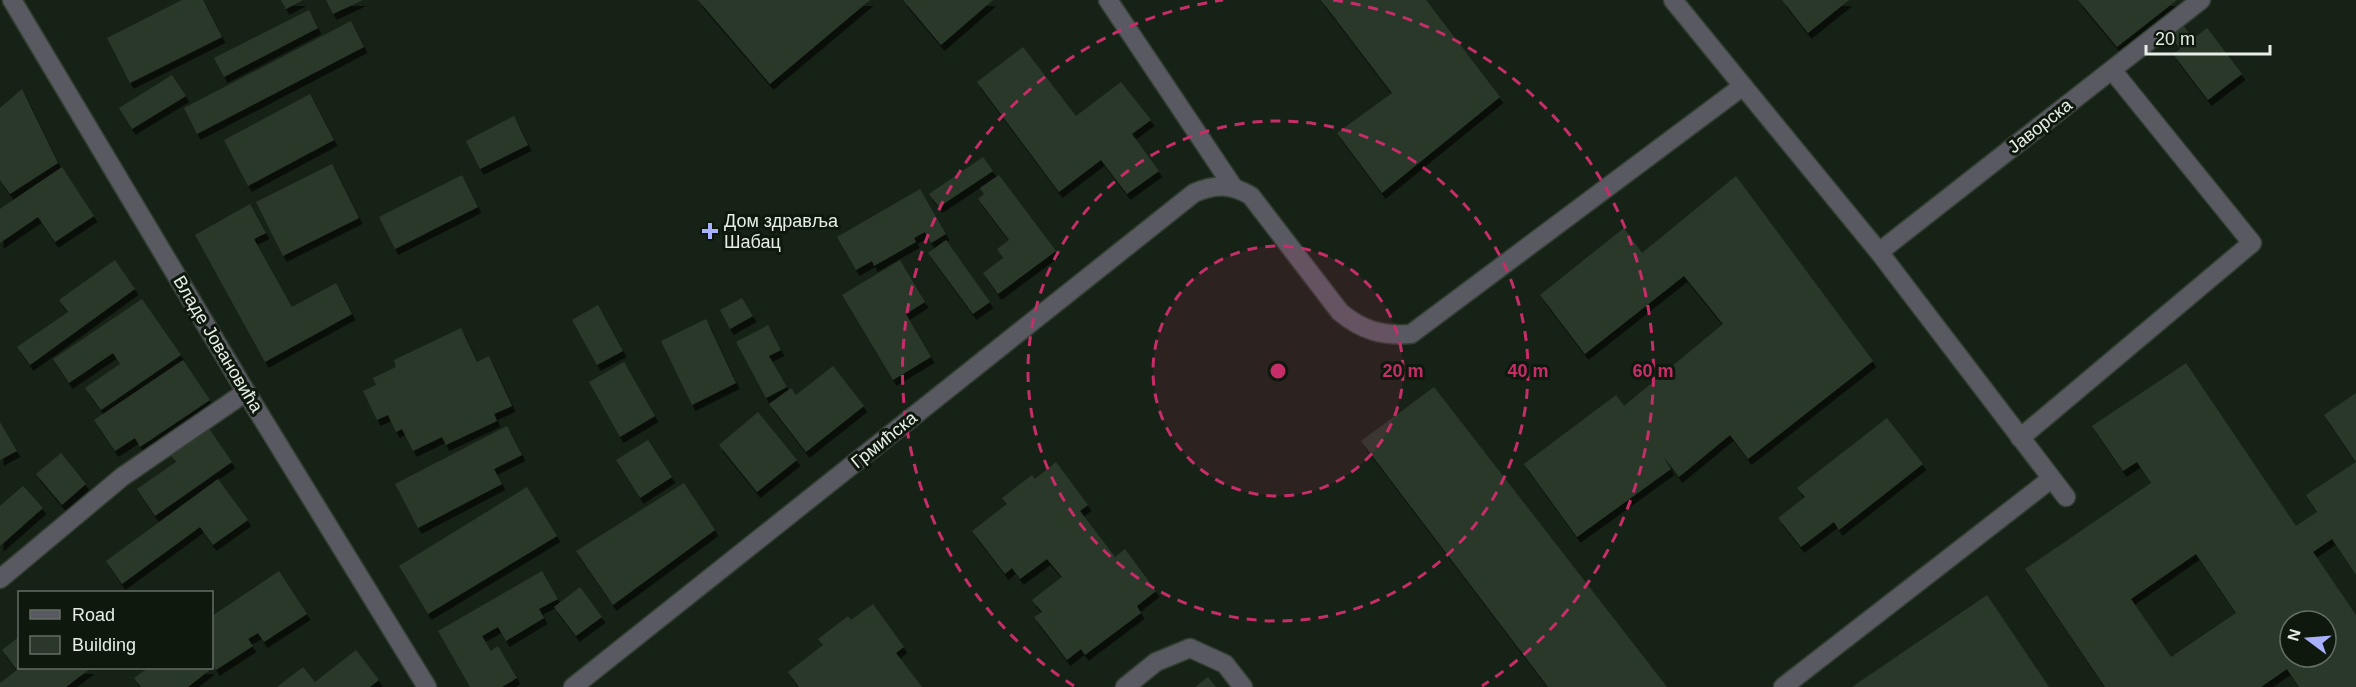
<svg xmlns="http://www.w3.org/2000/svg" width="2356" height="687" viewBox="0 0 2356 687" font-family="Arial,sans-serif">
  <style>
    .building { fill: #2c372b; fill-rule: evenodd; filter: url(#shadow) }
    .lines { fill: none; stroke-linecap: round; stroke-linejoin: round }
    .minor-casing { stroke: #343f33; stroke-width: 21 }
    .minor { stroke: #585961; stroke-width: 18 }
    .ring { fill: none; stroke: #c62d69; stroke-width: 3; stroke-dasharray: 10 8 }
    .poi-dot { fill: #a9b0fc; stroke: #0e180d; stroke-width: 2 }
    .labels { text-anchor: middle; stroke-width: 6; stroke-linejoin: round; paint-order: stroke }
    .street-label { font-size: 18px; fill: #e6eee6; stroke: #0e180d }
    .poi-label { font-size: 18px; fill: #e6eee6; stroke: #0e180d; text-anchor: start }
    .centre { fill: #c62d69; stroke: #0e180d; stroke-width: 3 }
    .ring-label { font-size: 18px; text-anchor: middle; font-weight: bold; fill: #c62d69; stroke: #0e180d; stroke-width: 6; stroke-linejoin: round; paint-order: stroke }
  </style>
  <defs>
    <filter id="shadow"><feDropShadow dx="3.5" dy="6" stdDeviation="0" flood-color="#0009"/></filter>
  </defs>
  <rect width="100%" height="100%" fill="#172216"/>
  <g class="building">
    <polygon points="182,0 203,0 222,37 130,83 107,38"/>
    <polygon points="281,0 303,0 286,9"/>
    <polygon points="326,0 363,0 333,14"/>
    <polygon points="698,0 870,0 770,84"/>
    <polygon points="903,0 993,0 941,45"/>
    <polygon points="1321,0 1426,0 1500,97 1382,193 1337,133 1392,93"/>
    <polygon points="1782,0 1849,0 1808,33"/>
    <polygon points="2078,0 2177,0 2117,47"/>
    <polygon points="309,10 318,28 224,77 214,58"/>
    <polygon points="351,21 364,47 197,134 184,108"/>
    <polygon points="2183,25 2193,39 2207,28 2242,74 2208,100 2173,54 2180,49 2170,35"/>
    <polygon points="1023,47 1076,116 1121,82 1151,120 1132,134 1159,171 1127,194 1101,160 1059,192 977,82"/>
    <polygon points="172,75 186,96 132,129 119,108"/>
    <polygon points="22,89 58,163 10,194 0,180 0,108"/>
    <polygon points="310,94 334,140 248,186 224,140"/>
    <polygon points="514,116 528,145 480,169 466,141"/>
    <polygon points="983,157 993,171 939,207 929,194"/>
    <polygon points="332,164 359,218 283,256 256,202"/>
    <polygon points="62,167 94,216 55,242 38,217 0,243 0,209"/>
    <polygon points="462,175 478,207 395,249 379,217"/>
    <polygon points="999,175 1056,251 998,294 983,273 1003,258 997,249 1009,240 978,199 984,194 980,188"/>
    <polygon points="1736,176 1873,361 1748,459 1730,435 1679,477 1663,456 1671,469 1577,537 1524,464 1616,395 1624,406 1723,324 1684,276 1585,354 1540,295 1624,228 1642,253"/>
    <polygon points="920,189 946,234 931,243 925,232 914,238 916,242 874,266 872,261 856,270 837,237"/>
    <polygon points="250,204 266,233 254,239 292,307 336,283 352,314 265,362 195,235"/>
    <polygon points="946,240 990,302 973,314 928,253"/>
    <polygon points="115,260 135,289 30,365 17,347 68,312 59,300"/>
    <polygon points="900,260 925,302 906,314 931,357 893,380 842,295"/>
    <polygon points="742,298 753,316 730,329 720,310"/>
    <polygon points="142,299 181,355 101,410 85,388 120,364 113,353 69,383 53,359"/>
    <polygon points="598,305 623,351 597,365 572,320"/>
    <polygon points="706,319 736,383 692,405 661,341"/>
    <polygon points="768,325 781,350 769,356 787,387 766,398 736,342"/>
    <polygon points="461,328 477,362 489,356 512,406 494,414 497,421 446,445 442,437 413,451 402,429 396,432 388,415 377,420 363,391 376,385 373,378 396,367 394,360"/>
    <polygon points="183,360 210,400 140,447 135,438 115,451 94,420"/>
    <polygon points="624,362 655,416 620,437 589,382"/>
    <path d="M2186,363l110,163 21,-14 -11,-17 50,-33 -32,-47 32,-22v182l-24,-36 -19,13 43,63v72h-57l-12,-18 -26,18h-156l-80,-118 126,-86 -14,-21 -14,9 -31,-45zM2196,554l40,59 -65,44 -40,-58zM2290,621h36v36h-36z"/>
    <polygon points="833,366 864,406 806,452 769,404 791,388 796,395"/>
    <polygon points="1434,387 1667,687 1548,687 1361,441"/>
    <polygon points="758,412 797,460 757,492 719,445"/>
    <polygon points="1887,418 1923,464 1839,530 1834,522 1801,547 1778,518 1805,497 1797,488"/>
    <polygon points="0,422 17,451 0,460"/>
    <polygon points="507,426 522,455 494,469 502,484 418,528 395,484"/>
    <polygon points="208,427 232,462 155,516 137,489 176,462 170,454"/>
    <polygon points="648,440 672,477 640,498 616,460"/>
    <polygon points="61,453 86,484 62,505 36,474"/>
    <polygon points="1056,462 1088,505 1080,511 1115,557 1125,549 1156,591 1137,606 1141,613 1085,655 1081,649 1067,660 1034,617 1042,612 1032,600 1062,577 1047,559 1020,579 1012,568 1005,574 972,531 1007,504 1002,498 1032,475 1035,479"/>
    <polygon points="218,479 248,520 213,545 200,527 122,584 106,561"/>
    <polygon points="684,483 715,530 613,605 576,551"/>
    <polygon points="23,486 43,508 0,546 0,506"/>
    <polygon points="527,487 557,536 428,614 399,566"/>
    <polygon points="279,571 307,614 264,642 258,633 248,639 253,646 216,670 212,663 212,616"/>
    <polygon points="542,571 558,599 539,609 544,618 506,641 498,627 482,636 491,651 498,646 517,678 502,687 470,687 438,631"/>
    <polygon points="580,587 602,617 576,636 554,607"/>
    <polygon points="1987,595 2049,687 1852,687"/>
    <polygon points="873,604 904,647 896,653 922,687 799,687 788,672 823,645 818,639 848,616 851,620"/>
    <polygon points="20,636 20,668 91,668 66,687 0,687 0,683 17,670 2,650"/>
    <polygon points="356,650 379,680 370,687 277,687 303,667 315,682"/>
    <polygon points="148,668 210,668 211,669 188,687 141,687 134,678"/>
    <polygon points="1208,677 1216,687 1195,687"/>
  </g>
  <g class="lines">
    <defs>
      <g id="minor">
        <polyline points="12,0 246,392 427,687"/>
        <polyline points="1108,0 1234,188"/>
        <polyline points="1673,0 1743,86"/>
        <polyline points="1879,252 2201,0"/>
        <polyline points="2020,438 2252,243 2112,70"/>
        <polyline points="0,579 122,477 246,392"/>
        <path d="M573,687l621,-494c21,-9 38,-9 57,3l89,116c23,19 42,24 71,22l332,-248 136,166 187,245"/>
        <polyline points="1125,687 1156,662 1190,648 1225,664 1243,687"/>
        <polyline points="1783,687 2051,479"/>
      </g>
    </defs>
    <use href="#minor" class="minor-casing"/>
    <use href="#minor" class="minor"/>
  </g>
  <circle cx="1278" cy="371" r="125" fill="#c62d69" fill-opacity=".12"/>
  <g class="ring">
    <circle cx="1278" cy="371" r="125"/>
    <circle cx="1278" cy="371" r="250"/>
    <path d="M1074 686A375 375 0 0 1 1223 0M1333 0A375 375 0 0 1 1482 686"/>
  </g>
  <path class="poi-dot" d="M707 222h6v6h6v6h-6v6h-6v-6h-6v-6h6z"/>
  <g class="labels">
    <g class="street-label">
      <text transform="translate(2040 126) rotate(-38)" y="6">Јаворска</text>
      <text transform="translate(218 344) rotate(59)" y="6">Владе Јовановића</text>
      <text transform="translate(884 440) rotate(-39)" y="6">Грмићска</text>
    </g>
    <g class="poi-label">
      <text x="724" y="227">Дом здравља<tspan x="724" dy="21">Шабац</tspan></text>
    </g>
  </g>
  <circle cx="1278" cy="371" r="9" class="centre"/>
  <g class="ring-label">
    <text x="1403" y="377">20 m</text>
    <text x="1528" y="377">40 m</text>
    <text x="1653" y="377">60 m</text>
  </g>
  <rect x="18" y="591" width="195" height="78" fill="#0e180d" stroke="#646e64" stroke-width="1.5"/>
  <rect x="30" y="610" width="30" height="9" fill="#585961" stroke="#646e64" stroke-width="1.5"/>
  <text x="72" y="621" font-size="18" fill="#e6eee6">Road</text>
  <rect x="30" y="636" width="30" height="18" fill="#2c372b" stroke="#646e64" stroke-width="1.5"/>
  <text x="72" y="651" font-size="18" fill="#e6eee6">Building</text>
  <g transform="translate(2308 639) rotate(286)"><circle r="28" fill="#0e180d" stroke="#646e64" stroke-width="1.5"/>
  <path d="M0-4.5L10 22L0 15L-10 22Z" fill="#a9b0fc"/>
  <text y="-9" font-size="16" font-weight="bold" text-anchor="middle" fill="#e6eee6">N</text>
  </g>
  <path d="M2146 45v9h124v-9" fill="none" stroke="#e6eee6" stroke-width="3"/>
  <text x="2155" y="45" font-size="18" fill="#e6eee6" stroke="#0e180d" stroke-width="4.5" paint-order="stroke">20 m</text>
</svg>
